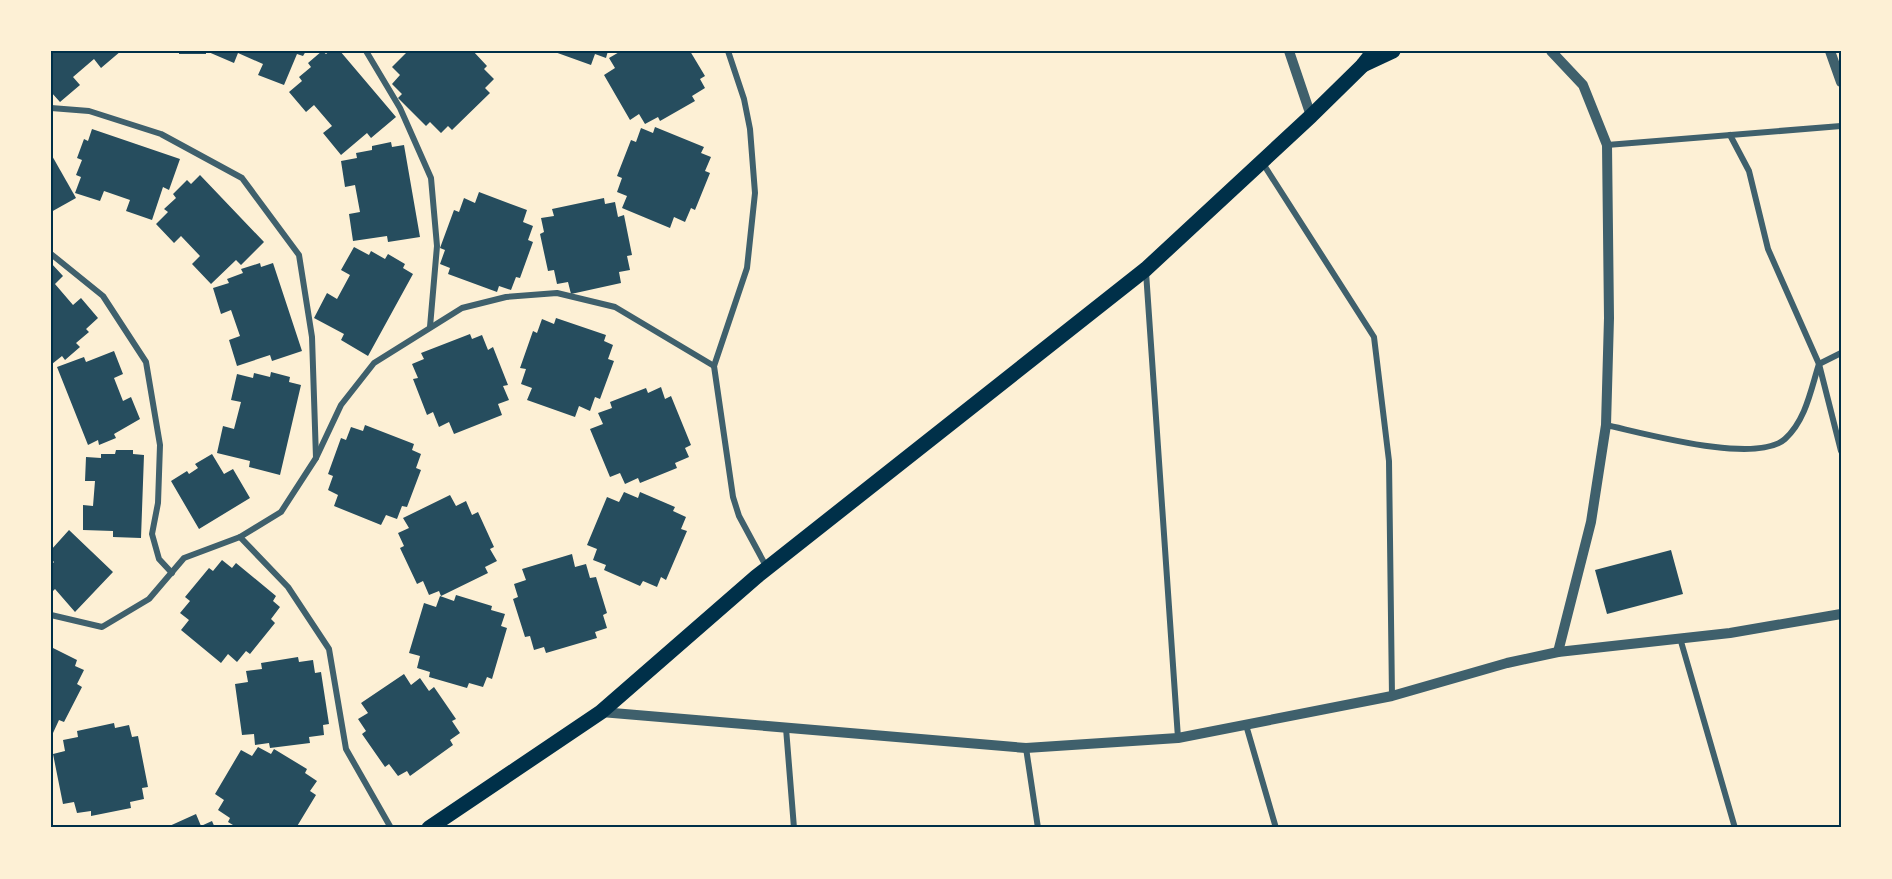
<svg xmlns="http://www.w3.org/2000/svg" width="1892" height="879" viewBox="0 0 1892 879" font-family="'PT Sans Narrow',sans-serif">
  <style>
    .building { fill: #264d5e }
    .lines { fill: none; stroke-linecap: round; stroke-linejoin: round }
    .minor { stroke: #3f606c; stroke-width: 6 }
    .tertiary { stroke: #3f606c; stroke-width: 10 }
    .primary { stroke: #003049; stroke-width: 15 }
    .neatline { fill: none; stroke: #003049; stroke-width: 2 }
  </style>
  <rect width="100%" height="100%" fill="#fdf0d5"/>
  <g class="building">
    <polygon points="51,51 121,51 101,68 94,59 73,77 80,85 60,102 51,92"/>
    <polygon points="179,51 306,51 303,56 297,54 284,85 258,75 263,64 238,53 234,63 206,51 206,54 179,54"/>
    <polygon points="322,51 326,54 330,51 340,51 396,117 371,138 367,133 341,155 323,133 332,126 314,105 306,112 289,92 302,81 299,77 311,67 308,63"/>
    <polygon points="408,51 473,51 487,66 484,69 494,79 485,88 490,93 452,130 448,126 441,133 430,122 426,126 398,98 402,94 392,84 400,75 392,67"/>
    <polygon points="552,51 608,51 606,58 595,54 591,65"/>
    <polygon points="621,51 690,51 705,76 700,79 705,88 692,96 695,101 660,121 658,117 645,124 639,114 630,120 604,75 615,68 609,58"/>
    <polygon points="655,127 704,147 701,153 711,157 705,171 710,173 695,210 691,208 685,222 674,217 670,228 622,208 627,196 617,192 622,178 617,176 631,140 636,142 641,128 653,133"/>
    <polygon points="92,129 180,159 169,190 163,187 152,220 126,211 130,200 104,191 100,201 75,193 81,177 76,175 82,160 77,158 84,139 88,141"/>
    <polygon points="391,142 392,147 404,145 420,237 388,242 387,236 353,241 349,214 360,212 355,185 345,187 341,161 357,158 356,153 372,150 372,146"/>
    <polygon points="51,154 76,198 51,212"/>
    <polygon points="200,175 264,242 241,265 236,260 211,284 192,264 200,256 181,236 174,243 156,224 168,212 164,209 176,198 173,194 187,180 191,184"/>
    <polygon points="479,192 527,210 523,222 533,226 528,240 533,242 520,278 516,277 511,290 499,286 497,292 448,274 450,268 440,264 445,250 440,248 454,210 459,212 464,198 475,203"/>
    <polygon points="604,198 605,204 615,202 618,217 624,215 632,255 627,256 630,270 619,272 621,283 571,294 568,282 557,284 554,270 548,271 540,234 544,232 541,218 554,216 552,209"/>
    <polygon points="354,247 369,255 371,251 385,259 388,254 405,264 403,268 413,274 368,356 341,340 344,334 314,318 327,293 337,299 350,275 341,270"/>
    <polygon points="51,263 63,276 55,284 73,305 81,298 98,318 86,329 89,332 76,343 80,347 65,360 62,356 52,364"/>
    <polygon points="260,263 261,267 273,263 302,351 272,361 270,355 237,366 229,340 240,336 231,310 221,314 213,288 229,283 227,279 243,273 241,269"/>
    <polygon points="556,318 606,335 604,341 613,345 608,359 614,361 600,399 595,397 590,411 579,406 575,417 527,400 532,388 521,384 526,369 520,368 533,331 537,333 542,319 554,324"/>
    <polygon points="470,334 472,339 482,335 488,350 493,347 508,385 503,386 509,400 498,404 502,415 454,434 449,422 439,427 433,412 427,415 413,379 418,378 412,364 424,359 421,353"/>
    <polygon points="114,351 123,374 114,378 123,401 131,397 140,419 114,434 116,438 99,445 98,440 88,445 57,367 84,357 86,362"/>
    <polygon points="271,372 290,377 289,382 301,385 280,475 249,467 250,461 217,453 223,426 234,429 241,402 231,400 237,374 253,378 254,373 270,377"/>
    <polygon points="661,387 665,399 671,396 691,445 685,448 689,457 675,463 677,468 640,483 638,478 625,484 620,473 610,477 590,429 603,424 598,413 612,408 610,402 646,388 648,393"/>
    <polygon points="365,425 414,444 412,450 421,454 416,468 421,470 407,507 402,506 397,519 386,515 381,525 334,506 338,495 328,490 333,476 328,474 341,438 346,440 351,427 363,431"/>
    <polygon points="116,450 133,450 133,454 144,455 141,538 113,537 113,531 83,530 83,505 93,506 95,481 85,481 86,457 101,458 101,454 115,454"/>
    <polygon points="212,454 224,474 233,469 250,498 199,529 171,481 187,471 189,474 198,468 195,464"/>
    <polygon points="624,492 638,498 640,492 675,507 673,511 686,517 681,529 687,531 666,580 661,577 657,587 643,581 640,586 604,570 606,565 593,560 597,549 587,545 607,497 619,502"/>
    <polygon points="450,495 456,506 466,501 472,515 478,512 494,547 490,549 497,561 485,567 488,573 441,596 439,591 429,595 423,581 417,584 400,548 404,546 398,533 409,528 403,518"/>
    <polygon points="69,530 113,572 75,612 55,589 51,593 51,565 54,562 51,559 51,550"/>
    <polygon points="1671,550 1683,594 1607,614 1595,570"/>
    <polygon points="572,554 575,567 586,564 590,578 596,577 607,613 603,615 607,628 595,632 597,638 546,653 544,647 534,650 530,636 525,637 513,599 518,597 514,584 526,580 522,569"/>
    <polygon points="222,560 232,568 236,563 276,596 273,601 280,607 271,619 275,623 250,654 246,651 237,662 228,654 221,663 181,630 189,620 180,613 190,601 185,597 209,568 213,571"/>
    <polygon points="456,595 492,606 491,610 505,614 501,626 507,628 492,679 487,677 483,687 469,683 467,688 429,677 430,672 417,668 420,656 409,653 424,603 436,607 440,596 454,601"/>
    <polygon points="51,647 77,660 75,666 84,670 77,684 82,687 64,722 59,720 53,733"/>
    <polygon points="298,657 299,662 313,660 315,673 321,672 329,724 323,725 324,735 309,737 310,743 270,748 269,743 255,745 254,734 242,735 235,684 248,682 246,671 262,669 261,663"/>
    <polygon points="404,674 411,685 420,678 429,691 434,687 456,719 452,721 460,733 450,740 453,745 410,776 407,771 398,776 389,764 385,767 362,734 366,731 358,719 368,713 361,703"/>
    <polygon points="114,723 115,728 129,725 132,737 138,736 148,787 142,788 144,799 130,802 131,808 91,816 91,811 77,813 74,802 63,804 53,754 65,751 63,740 78,737 77,731"/>
    <polygon points="258,747 271,754 274,749 307,769 305,773 317,781 310,791 316,795 296,828 238,828 228,822 230,818 218,810 224,800 215,794 241,750 252,756"/>
    <polygon points="196,814 201,826 212,821 215,828 165,828"/>
  </g>
  <g class="lines">
    <g class="minor">
      <polyline points="366,51 400,108 431,178 437,246 430,327"/>
      <polyline points="728,51 744,99 750,129 755,193 747,268 714,366 733,497 739,516 767,568"/>
      <polyline points="51,108 89,111 161,134 242,178 299,255 312,337 316,458 281,512 240,537 288,587 329,649 346,749 391,828"/>
      <polyline points="1730,135 1749,171 1768,249 1819,364 1841,451"/>
      <polyline points="1607,145 1841,126"/>
      <polyline points="1262,162 1374,337 1389,461 1392,696"/>
      <polyline points="51,254 103,296 146,362 160,445 158,503 152,534 159,559 172,573"/>
      <polyline points="1146,272 1178,738"/>
      <path d="M1606,425c37,8 150,40 179,14 21,-19 26,-50 34,-75l22,-11"/>
      <polyline points="316,458 341,405 374,363 462,308 506,297 557,293 615,307 714,366"/>
      <polyline points="51,615 102,627 149,599 184,558 240,537"/>
      <polyline points="1680,638 1735,828"/>
      <polyline points="1246,725 1276,828"/>
      <polyline points="786,728 794,828"/>
      <polyline points="1026,748 1038,828"/>
    </g>
    <g class="tertiary">
      <polyline points="1289,51 1311,116"/>
      <polyline points="1551,51 1583,85 1607,145 1609,318 1606,425 1591,522 1558,652"/>
      <polyline points="1830,51 1841,82"/>
      <polyline points="601,712 1026,748 1178,738 1392,696 1507,663 1558,652 1730,633 1841,614"/>
    </g>
    <g class="primary">
      <polyline points="1363,65 1393,51"/>
      <polyline points="429,828 601,712 756,577 1146,269 1311,116 1363,65 1374,51"/>
    </g>
  </g>
  <rect width="1892" height="879" fill="none" stroke="#fdf0d5" stroke-width="105"/>
  <rect x="52" y="52" width="1788" height="774" class="neatline"/>
</svg>
